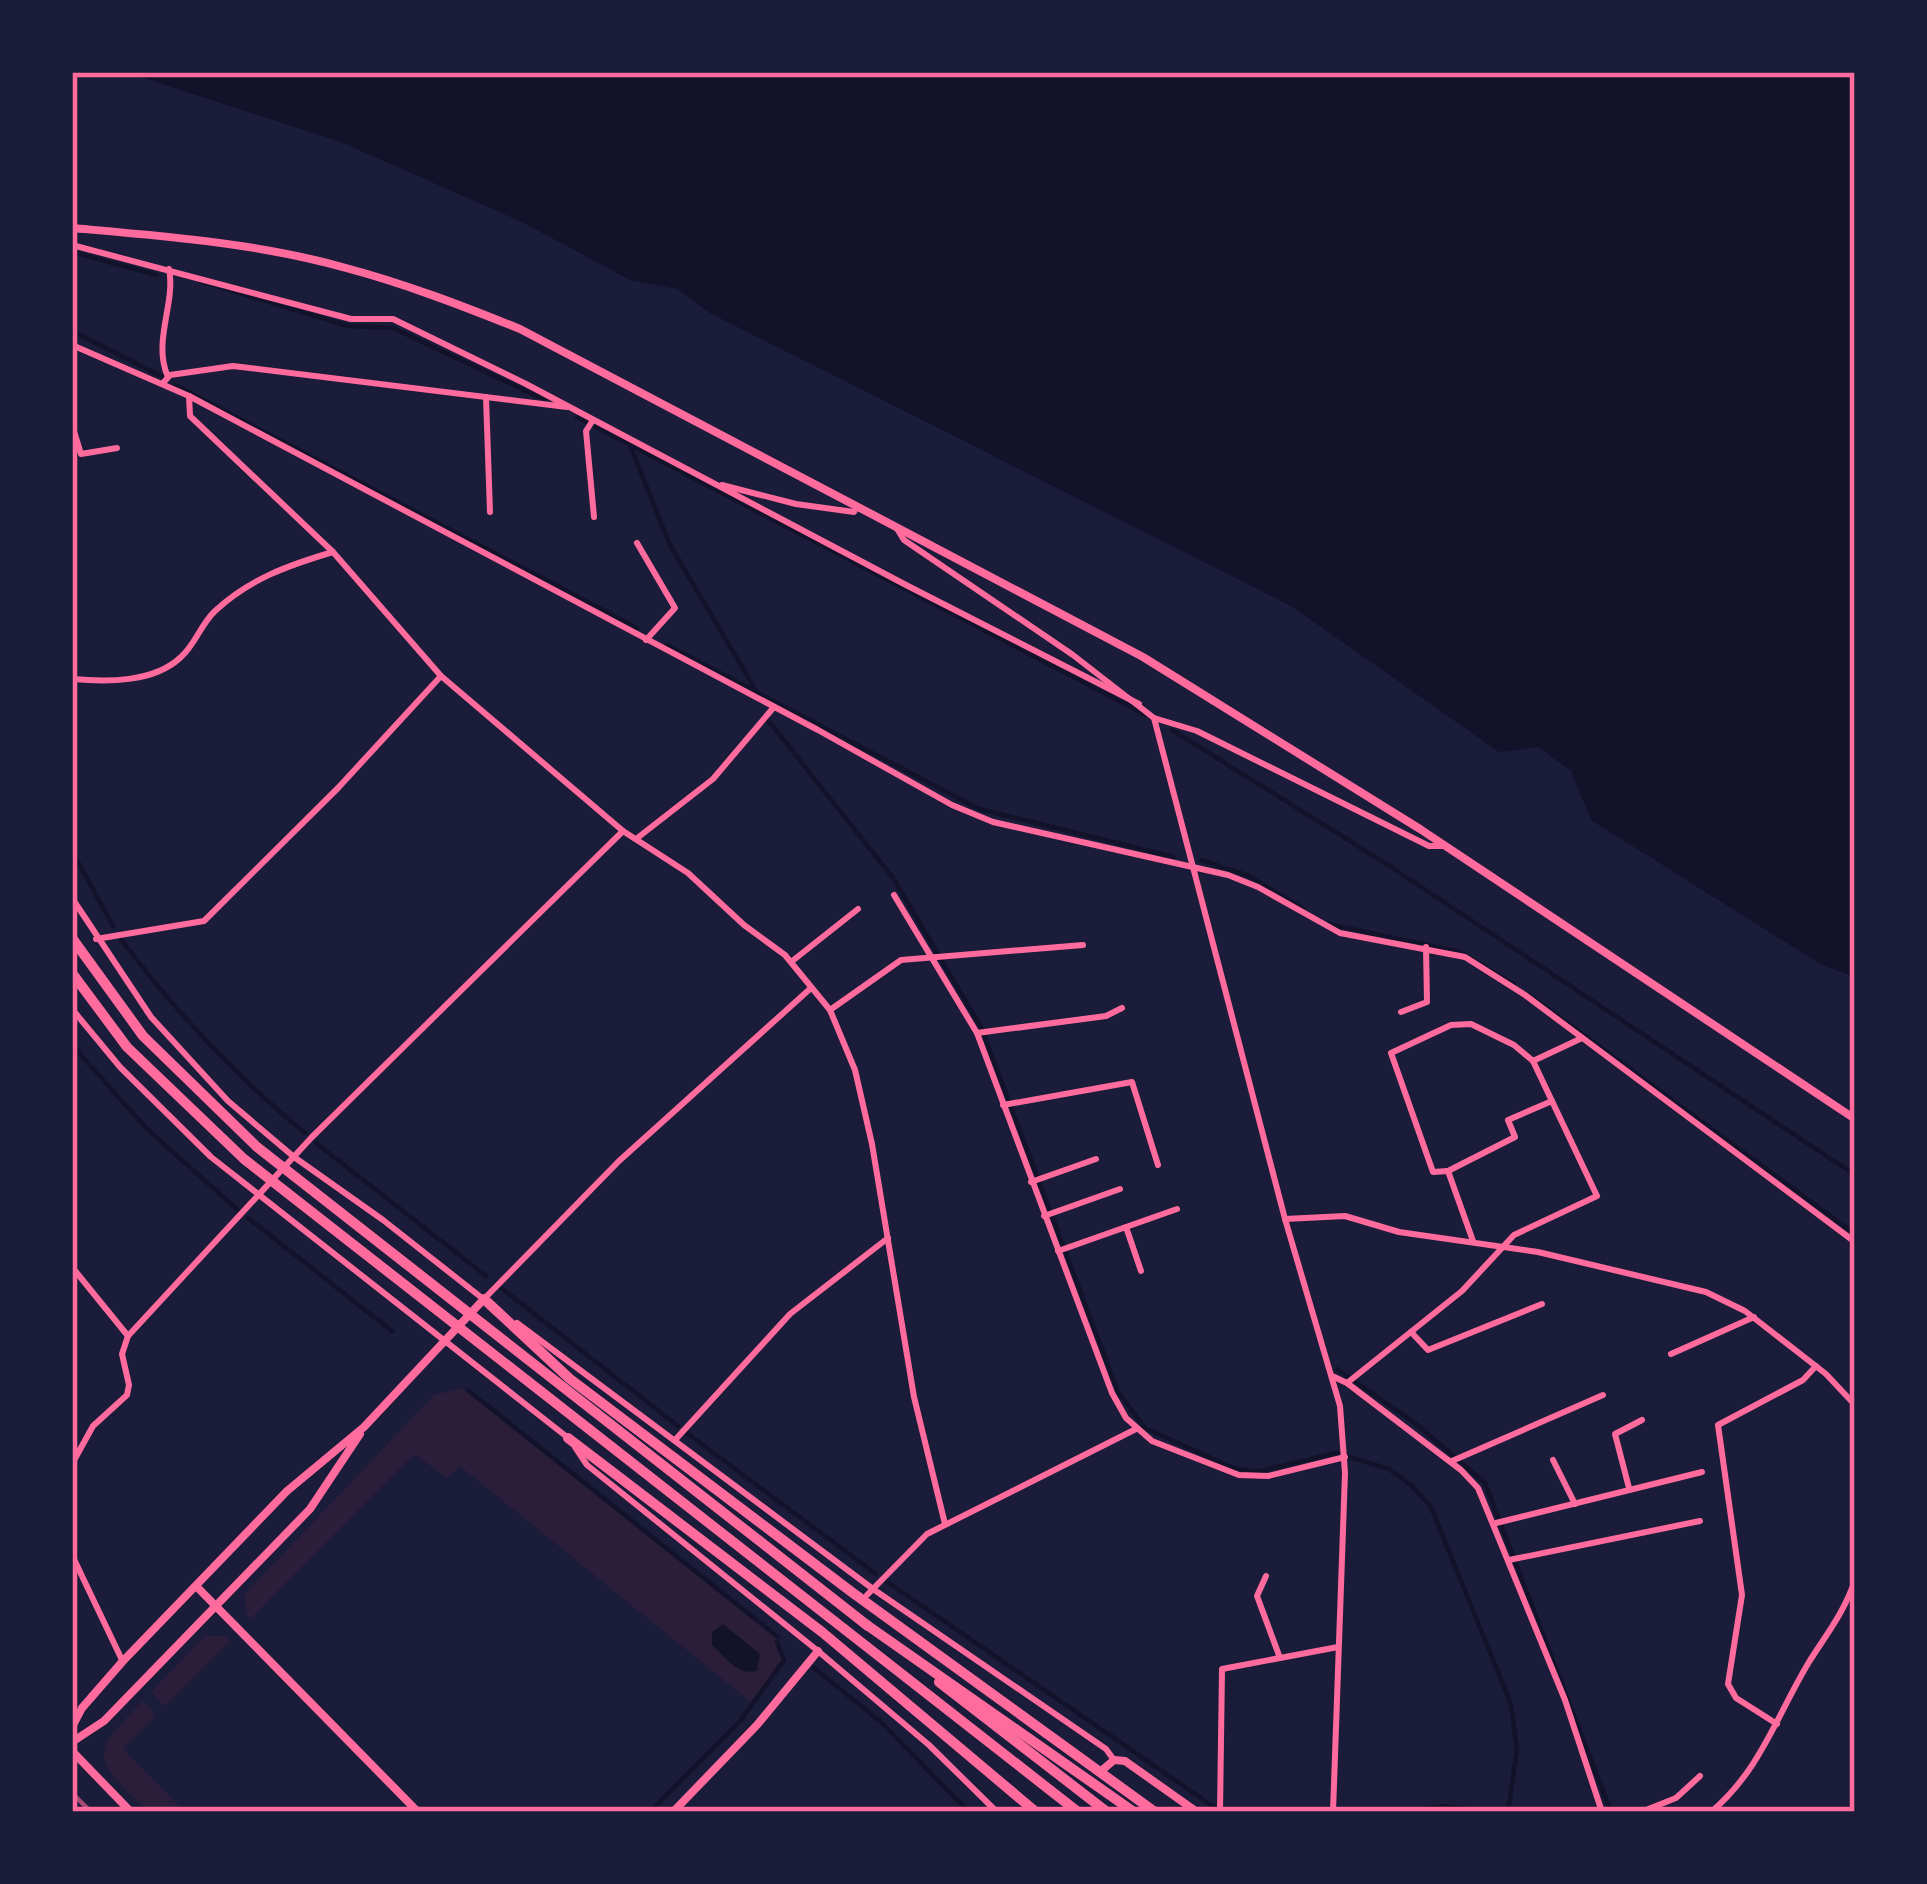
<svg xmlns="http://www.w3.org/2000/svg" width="1927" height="1884" viewBox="0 0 1927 1884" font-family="'Source Sans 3',sans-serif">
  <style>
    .green { fill: #2a1e3b }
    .water { fill: #12122b }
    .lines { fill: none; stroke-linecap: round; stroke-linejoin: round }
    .stream { stroke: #12122b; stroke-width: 4.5 }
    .minor { stroke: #ff6b9d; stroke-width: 6 }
    .tertiary { stroke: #ff6b9d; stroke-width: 8 }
    .trunk { stroke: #ff6b9d; stroke-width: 10 }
    .motorway { stroke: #ff6b9d; stroke-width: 10 }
    .rail { stroke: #a44b75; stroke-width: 4.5 }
    .neatline { fill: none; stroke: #ff6b9d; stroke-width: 4.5 }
  </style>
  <rect width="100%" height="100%" fill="#1b1b3a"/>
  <g class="green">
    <polygon points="462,1388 776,1637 783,1659 752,1703 460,1466 447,1478 414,1454 250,1619 246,1613 245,1594 434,1395"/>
    <polygon points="205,1636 225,1636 230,1641 165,1706 151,1692"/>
    <path d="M143,1701l13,14 -33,34 62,63h-37c-53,-54 -62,-54 -5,-111z"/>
  </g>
  <g class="water">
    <polygon points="125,72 1855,72 1855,977 1822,965 1591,820 1571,771 1538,747 1499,752 1291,606 710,313 677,289 630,280 522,222 341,142"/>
    <path d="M723,1624l37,30 -3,17c-20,5 -31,-14 -45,-26v-13z"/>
  </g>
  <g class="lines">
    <g class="stream">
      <polyline points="72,252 157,275"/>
      <polyline points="200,281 348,326 393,328 545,400"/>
      <polyline points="72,331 163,377"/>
      <polyline points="175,385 637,628"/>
      <polyline points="577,417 1146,715"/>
      <polyline points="630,445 669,543 756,691"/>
      <polyline points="667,645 979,809 1174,857"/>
      <polyline points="768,720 893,878 981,1027 1118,1392 1145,1428 1233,1468 1256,1472 1336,1453 1389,1469 1411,1485 1431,1507 1511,1704 1517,1750 1508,1812"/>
      <polyline points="1172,730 1382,861 1855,1175"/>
      <polyline points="72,851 113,926"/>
      <polyline points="1201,860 1249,876 1303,909"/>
      <polyline points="1328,924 1460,952 1514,985"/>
      <path d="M120,938c55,73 114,137 185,195"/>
      <polyline points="1529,995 1855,1234"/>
      <polyline points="72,1045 147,1129 239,1211"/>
      <polyline points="316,1143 486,1276"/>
      <polyline points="248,1218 392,1331"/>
      <polyline points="501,1288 678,1426"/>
      <polyline points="1337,1369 1415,1423 1485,1483 1611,1812"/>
      <polyline points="469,1391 778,1637"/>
      <polyline points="687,1433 876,1574"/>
      <polyline points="886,1581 1214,1807"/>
      <polyline points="814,1668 882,1723 969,1812"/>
      <polyline points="650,1812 741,1720 784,1660 777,1642"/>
      <polyline points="1400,1812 1444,1806 1493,1812"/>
    </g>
    <g class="minor">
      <polyline points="72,245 351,319 393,319 526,384 906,585 1139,704"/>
      <polyline points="72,345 189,396 818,730 952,805 993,822 1228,875 1258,887 1340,933 1465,957 1525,995 1855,1242"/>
      <path d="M168,377c-16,-36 8,-73 1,-108"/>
      <polyline points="163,383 170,375 233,366 567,407"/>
      <polyline points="189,396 190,416 333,552 441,676 623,831 688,873 744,925 785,955 830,1010 855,1070 872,1144 914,1397 945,1524"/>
      <polyline points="486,397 490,512"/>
      <polyline points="593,420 586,431 594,517"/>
      <polyline points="72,425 81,454 117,448"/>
      <polyline points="722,485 796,504 854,512 857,507"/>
      <polyline points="896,527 904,540 1073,655 1154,718 1197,731 1429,846 1444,846"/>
      <polyline points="637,543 675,608 646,640"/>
      <path d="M72,679c34,3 82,4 109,-22 14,-12 20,-33 34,-46 34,-32 74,-46 118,-59"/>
      <polyline points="1154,718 1285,1219 1340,1406 1345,1473 1333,1812"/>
      <polyline points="636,839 713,779 774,707"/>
      <polyline points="894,895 977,1033 1112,1393 1126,1418 1152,1441 1239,1475 1268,1476 1345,1457"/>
      <polyline points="72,898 151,1017 228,1101 294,1157 383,1220 482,1298"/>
      <polyline points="96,939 204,921 338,788 441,676"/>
      <polyline points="791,962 858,909"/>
      <polyline points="72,1009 120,1067 211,1157 567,1437"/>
      <polyline points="830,1010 901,960 1083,945"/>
      <polyline points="1401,1012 1427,1002 1426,947"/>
      <polyline points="977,1033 1106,1016 1122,1008"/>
      <polyline points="1533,1061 1582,1038"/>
      <polyline points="1003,1105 1132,1082 1158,1165"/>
      <polyline points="1448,1171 1515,1137 1508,1120 1552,1101"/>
      <polyline points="1031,1182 1096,1159"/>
      <polyline points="1044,1216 1120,1189"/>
      <polyline points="1285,1219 1345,1216 1399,1232 1538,1252 1706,1292 1745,1311 1826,1374 1855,1405"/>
      <polyline points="1126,1227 1141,1271"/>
      <polyline points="1058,1251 1177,1209"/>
      <polyline points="72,1267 128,1336"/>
      <polyline points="484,1299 619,1161 811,988"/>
      <polyline points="517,1323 873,1589 1106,1749 1114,1760"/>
      <polyline points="1411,1332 1428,1350 1542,1304"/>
      <polyline points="1671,1354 1754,1317"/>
      <polyline points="1332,1376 1347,1383 1461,1470 1478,1488 1565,1700 1602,1812"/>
      <polyline points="1347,1383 1462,1291 1514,1235 1597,1196 1533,1061 1514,1045 1471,1024 1451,1025 1391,1053 1433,1172 1448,1171 1473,1241"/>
      <polyline points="675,1440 790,1314 888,1238"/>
      <polyline points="575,1447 587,1465 818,1651 929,1745 997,1812"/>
      <polyline points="1553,1460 1575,1504"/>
      <polyline points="1452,1461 1603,1395"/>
      <polyline points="72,1464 93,1426 127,1395 129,1385 122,1354 128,1336 312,1137 623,831"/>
      <polyline points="1629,1488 1615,1434 1642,1420"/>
      <polyline points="1496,1523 1702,1472"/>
      <polyline points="72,1555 122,1660"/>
      <polyline points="1509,1560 1700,1521"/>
      <polyline points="1266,1576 1257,1596 1280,1658"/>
      <polyline points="867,1595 927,1534 1136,1429"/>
      <polyline points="1777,1724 1736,1698 1728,1684 1742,1595 1718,1425 1803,1380 1816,1366"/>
      <polyline points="1220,1812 1222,1669 1338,1647"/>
      <polyline points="1641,1812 1676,1798 1700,1776"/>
      <path d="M1711,1812c49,-41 66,-97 98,-150 17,-27 36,-51 46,-82"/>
    </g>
    <g class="tertiary">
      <path d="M72,228c91,8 186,15 274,40 60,16 117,38 174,61l623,328 277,172 435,290"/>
      <polyline points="197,1587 418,1812"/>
      <polyline points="72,1727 82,1708 123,1661 287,1491 364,1427 484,1299"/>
      <polyline points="72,1742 104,1721 310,1509 360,1434"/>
      <polyline points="72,1751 131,1812"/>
      <polyline points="1100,1772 1114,1760 1125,1761 1197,1812"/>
      <polyline points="673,1812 757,1725 818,1651"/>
    </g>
    <g class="trunk">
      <polyline points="72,938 143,1036 257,1147 868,1626"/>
      <polyline points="72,973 127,1047 244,1159 1078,1812"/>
      <polyline points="939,1682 1107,1812"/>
    </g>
    <g class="motorway">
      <polyline points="484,1299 570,1379 853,1593 1155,1812"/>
      <polyline points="568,1438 822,1632 1036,1812"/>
      <polyline points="864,1623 1134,1812"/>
    </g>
    <polyline class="rail" points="72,1793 91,1812"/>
  </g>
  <rect width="1927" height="1884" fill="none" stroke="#1b1b3a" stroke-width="150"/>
  <rect x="75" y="75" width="1777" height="1734" class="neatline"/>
</svg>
